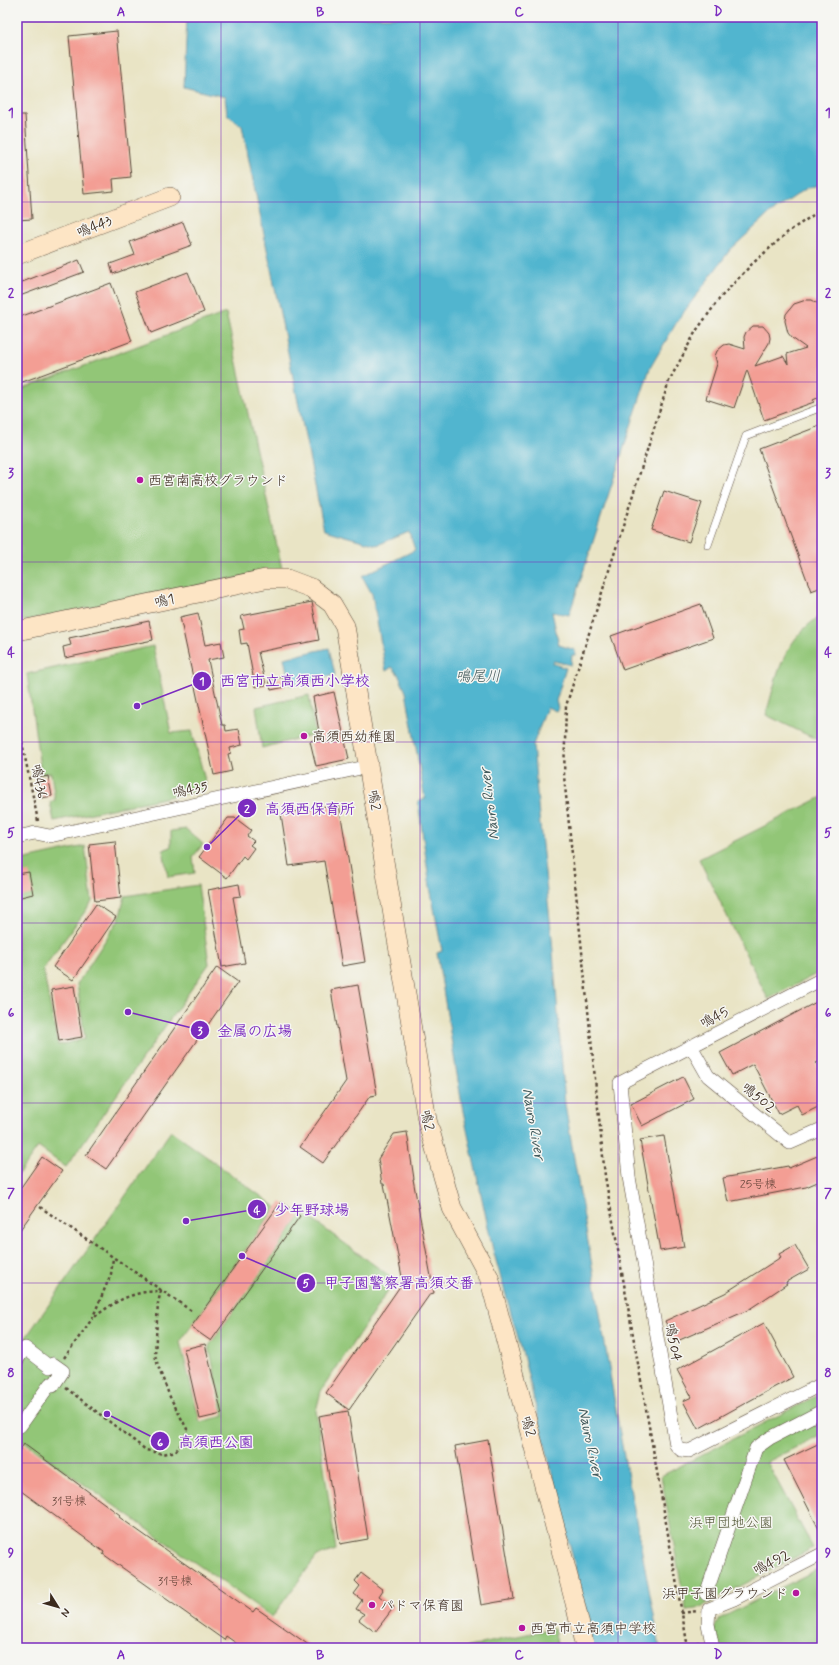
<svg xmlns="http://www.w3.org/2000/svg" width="839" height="1665" viewBox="0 0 839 1665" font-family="Mynerve,'Klee One',sans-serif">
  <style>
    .green { fill: #92c677; stroke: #66784a }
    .water { fill: #51b5cf; stroke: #467076 }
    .building { fill: #f39e94 }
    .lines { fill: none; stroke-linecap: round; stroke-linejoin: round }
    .lane-casing { stroke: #554637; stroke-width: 8 }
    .street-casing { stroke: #554637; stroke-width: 14 }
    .secondary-casing { stroke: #554637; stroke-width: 20 }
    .path { stroke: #554637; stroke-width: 2.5; stroke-dasharray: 3 3; stroke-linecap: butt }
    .lane { stroke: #fff; stroke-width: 7 }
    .street { stroke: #fff; stroke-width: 13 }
    .secondary { stroke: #fde5c5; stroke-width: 19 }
    .grid { fill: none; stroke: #7b2cbf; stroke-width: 1; stroke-opacity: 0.55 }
    .poi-dot { fill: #b5179e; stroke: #f6f6f2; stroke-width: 1.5 }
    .labels { text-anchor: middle; stroke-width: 3; stroke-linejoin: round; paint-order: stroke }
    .number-label { font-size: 12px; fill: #69473c }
    .street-label { font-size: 14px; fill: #3b2a1e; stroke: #f6f6f2 }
    .poi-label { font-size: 14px; fill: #3b2a1e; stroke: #f6f6f2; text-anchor: start }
    .park-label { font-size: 14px; fill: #555939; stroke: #f6f6f2 }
    .water-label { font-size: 15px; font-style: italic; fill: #435b5c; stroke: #f6f6f2 }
    .leader { fill: none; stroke: #7b2cbf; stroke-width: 1.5 }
    .callout-dot { fill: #7b2cbf; stroke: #f6f6f2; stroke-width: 1.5 }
    .mark-label { font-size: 12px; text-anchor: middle; font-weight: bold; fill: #fff }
    .callout-label { font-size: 15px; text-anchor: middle; font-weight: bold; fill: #7b2cbf; stroke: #f6f6f2; stroke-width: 3; stroke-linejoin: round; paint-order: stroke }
    .neatline { fill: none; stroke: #7b2cbf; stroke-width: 1.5 }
    .grid-label { font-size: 13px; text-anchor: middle; font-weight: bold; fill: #7b2cbf }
  </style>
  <rect width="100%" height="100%" fill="#f6f6f2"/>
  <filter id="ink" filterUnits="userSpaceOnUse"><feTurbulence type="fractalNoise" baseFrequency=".025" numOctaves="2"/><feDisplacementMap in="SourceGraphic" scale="8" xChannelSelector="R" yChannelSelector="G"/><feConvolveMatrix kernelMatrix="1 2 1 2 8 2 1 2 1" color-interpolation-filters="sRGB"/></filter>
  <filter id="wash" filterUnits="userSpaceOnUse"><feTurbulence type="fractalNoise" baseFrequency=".012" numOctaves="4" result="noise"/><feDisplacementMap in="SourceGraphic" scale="16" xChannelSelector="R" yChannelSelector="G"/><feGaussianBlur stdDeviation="0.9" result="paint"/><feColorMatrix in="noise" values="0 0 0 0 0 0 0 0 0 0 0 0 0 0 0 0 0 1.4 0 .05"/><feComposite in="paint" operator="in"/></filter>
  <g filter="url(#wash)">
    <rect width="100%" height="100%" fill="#e9e4c5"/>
    <g class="green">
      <polygon points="226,313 282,569 17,622 17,391"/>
      <path d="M822,615v127l-56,-27c11,-40 17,-76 56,-100z"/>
      <polygon points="153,646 171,733 192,731 206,784 202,790 54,821 50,802 55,800 51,773 41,774 27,674"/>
      <polygon points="309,695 315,734 262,748 256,707"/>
      <polygon points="822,797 822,971 768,999 699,859"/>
      <polygon points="186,829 203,844 193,857 195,873 168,877 163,850 171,847 171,831"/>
      <polygon points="85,846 92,902 43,969 58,1045 85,1039 77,984 119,919 125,896 198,885 209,964 66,1167 38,1147 17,1176 17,861"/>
      <polygon points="171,1131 276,1207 180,1342 200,1422 224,1416 209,1346 303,1213 395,1280 321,1391 316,1411 336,1550 317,1556 272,1617 17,1437 17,1350"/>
      <polygon points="822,1393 822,1434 767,1462 813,1548 697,1609 686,1610 661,1476"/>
      <polygon points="822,1567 822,1648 718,1648 714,1629 719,1619"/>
      <polygon points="554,1628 558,1648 464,1648"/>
    </g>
    <g class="water">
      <polygon points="187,17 822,17 822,184 807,188 769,214 730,250 678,320 650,368 569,615 552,612 559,645 575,650 575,655 572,655 571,665 553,661 552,663 566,668 556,701 558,708 556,711 547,707 533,745 539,816 552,939 565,1104 621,1440 660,1648 593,1648 573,1558 523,1355 493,1250 463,1111 437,953 442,951 430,887 418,802 425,799 406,692 398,674 392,667 386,671 372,594 362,576 415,550 409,532 377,545 324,530 242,126 227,114 225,97 184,87"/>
      <polygon points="329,648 335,675 290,685 284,658"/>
    </g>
    <g id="blocks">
      <g class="building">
        <polygon points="117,31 131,177 113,179 114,191 84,194 69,36"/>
        <polygon points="17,115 25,115 32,219 17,220"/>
        <polygon points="183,222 192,245 113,274 110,264 135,255 130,242"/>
        <polygon points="79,260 84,272 17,297 17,284"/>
        <polygon points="188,272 204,312 151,333 135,292"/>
        <polygon points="111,283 132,341 17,384 17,318"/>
        <polygon points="806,300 812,300 822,306 822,396 813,400 814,402 764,420 747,370 734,408 706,399 717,364 715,356 717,351 724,345 729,344 745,349 744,337 746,332 753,326 763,326 769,333 770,338 769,343 755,366 783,356 788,364 787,354 806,348 792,338 788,333 785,321 786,314 794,304"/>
        <polygon points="822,425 822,587 811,591 759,449"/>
        <polygon points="664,491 702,503 689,542 651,530"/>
        <polygon points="312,602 319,640 258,652 266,685 255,687 247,643 241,644 239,630 244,629 241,616"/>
        <polygon points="701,604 713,638 623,670 611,636"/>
        <polygon points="198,613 205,645 221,642 224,657 208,660 222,725 225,725 226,731 239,729 242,745 230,748 231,753 228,754 232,771 214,775 180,617"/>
        <polygon points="149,621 153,640 65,658 63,647 71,645 69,638"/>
        <polygon points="283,677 285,687 271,690 269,680"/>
        <polygon points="334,692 349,759 316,766 310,741 320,738 313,697"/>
        <polygon points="48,776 52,796 42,798 38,778"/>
        <polygon points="339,804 365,962 342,966 324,861 289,866 281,814"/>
        <polygon points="228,818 235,818 251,830 247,836 254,841 250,845 254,848 246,859 243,856 227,878 199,857"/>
        <polygon points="115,841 121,898 95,901 89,844"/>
        <polygon points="29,872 33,894 17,898 17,874"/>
        <polygon points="239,884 241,896 233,897 245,963 222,967 208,890"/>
        <polygon points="96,904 116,917 73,980 53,967"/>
        <polygon points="217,967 238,982 106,1169 86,1155"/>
        <polygon points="358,985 377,1095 370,1096 323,1163 300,1147 346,1081 331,990"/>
        <polygon points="74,986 82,1037 59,1041 51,990"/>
        <polygon points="822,999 822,1060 816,1063 822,1074 822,1105 802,1115 797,1105 779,1114 753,1064 732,1075 720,1053"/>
        <polygon points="683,1077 694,1099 642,1126 631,1104"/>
        <polygon points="407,1132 414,1179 413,1179 434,1293 430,1294 349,1410 326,1393 403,1282 384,1184 382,1184 378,1159 394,1134"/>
        <polygon points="664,1136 684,1247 660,1251 640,1140"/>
        <polygon points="822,1154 822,1180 806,1187 728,1202 723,1178 788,1166 789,1168"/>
        <polygon points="42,1157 62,1171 17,1234 17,1193"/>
        <polygon points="281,1202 300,1216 211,1341 191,1327"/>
        <polygon points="795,1245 809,1269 786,1282 787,1284 748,1310 675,1342 665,1321 725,1293 781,1257 779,1254"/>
        <polygon points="764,1323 793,1377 698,1429 683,1401 692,1397 677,1370"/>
        <polygon points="205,1344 222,1414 200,1419 184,1349"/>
        <polygon points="348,1411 368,1539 340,1544 319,1416"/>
        <polygon points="488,1440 514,1599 481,1605 455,1446"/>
        <polygon points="822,1442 822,1535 784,1460"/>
        <polygon points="24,1444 120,1515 119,1517 253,1612 256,1608 313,1648 243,1648 226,1636 224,1640 103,1554 104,1552 17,1488 17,1454"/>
        <polygon points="361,1573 383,1590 379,1596 394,1607 375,1632 359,1620 364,1614 356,1609 362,1600 354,1594 360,1586 355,1581"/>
      </g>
    </g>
  </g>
  <g filter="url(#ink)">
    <use href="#blocks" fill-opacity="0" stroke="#554637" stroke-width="1"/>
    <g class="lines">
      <defs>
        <polyline id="lane" points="708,545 746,436 822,407"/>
        <g id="street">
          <polyline points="17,837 35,833 50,836 370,766"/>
          <polyline points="822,979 620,1083 629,1177 676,1445 681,1450 689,1451 822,1384"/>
          <polyline points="691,1046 708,1076 790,1143 822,1129"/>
          <polyline points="17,1360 25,1348 50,1367 53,1364 63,1371 53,1386 50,1384 20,1426 17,1424"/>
          <polyline points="706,1594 756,1448 770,1438 822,1411"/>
          <polyline points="713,1648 708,1624 709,1609 734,1599 822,1554"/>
        </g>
        <g id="secondary">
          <polyline points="17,255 170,197"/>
          <polyline points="17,631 265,579 287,579 311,588 332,604 345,626 427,1120 452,1208 489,1277 575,1603 585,1648"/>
        </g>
      </defs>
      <use href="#lane" class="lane-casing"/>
      <use href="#street" class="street-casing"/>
      <use href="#secondary" class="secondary-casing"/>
      <g class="path">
        <polyline points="17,718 38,821"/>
        <polyline points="40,1207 193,1312"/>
        <polyline points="64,1358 92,1319 111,1274 113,1258"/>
        <path d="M66,1388l80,62 17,4 13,-3 9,-12 2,-10 -17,-32 -11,-28 -4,-14 3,-52 3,-12c-29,0 -46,10 -69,28"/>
        <polyline points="681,1613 698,1611"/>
        <polyline points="698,1641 698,1648"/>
        <polyline points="688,1648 605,1176 564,776 566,706 669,381 696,331 720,298 752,264 788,232 822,209"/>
      </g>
      <use href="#lane" class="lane"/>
      <use href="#street" class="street"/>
      <use href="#secondary" class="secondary"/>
    </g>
  </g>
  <path class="grid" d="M221,17v1631M420,17v1631M618,17v1631M17,202h805M17,382h805M17,562h805M17,742h805M17,923h805M17,1103h805M17,1283h805M17,1463h805"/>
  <g class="poi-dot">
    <circle cx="140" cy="480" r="4"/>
    <circle cx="304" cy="736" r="4"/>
    <circle cx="796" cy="1593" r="4"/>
    <circle cx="372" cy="1605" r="4"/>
    <circle cx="522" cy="1628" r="4"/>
  </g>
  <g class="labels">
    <g class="number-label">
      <text x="758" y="1188">25号棟</text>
      <text x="69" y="1505">31号棟</text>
      <text x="175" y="1585">31号棟</text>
    </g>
    <g class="street-label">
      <text transform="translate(94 226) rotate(-21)" y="5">鳴443</text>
      <text transform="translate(164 600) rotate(-12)" y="5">鳴1</text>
      <text transform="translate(40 781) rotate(78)" y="5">鳴436</text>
      <text transform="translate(190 789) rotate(-12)" y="5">鳴435</text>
      <text transform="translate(375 800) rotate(81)" y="5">鳴2</text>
      <text transform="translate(714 1017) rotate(-27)" y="5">鳴45</text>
      <text transform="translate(759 1097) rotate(39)" y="5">鳴502</text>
      <text transform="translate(428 1120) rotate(78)" y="5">鳴2</text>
      <text transform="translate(674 1342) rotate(80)" y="5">鳴504</text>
      <text transform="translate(529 1426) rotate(75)" y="5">鳴2</text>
      <text transform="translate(771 1562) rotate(-27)" y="5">鳴492</text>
    </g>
    <g class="poi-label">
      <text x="148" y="485">西宮南高校グラウンド</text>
      <text x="312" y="741">高須西幼稚園</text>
      <text x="788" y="1598" text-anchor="end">浜甲子園グラウンド</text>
      <text x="380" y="1610">パドマ保育園</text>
      <text x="530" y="1633">西宮市立高須中学校</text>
    </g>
    <g class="park-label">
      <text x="731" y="1527">浜甲団地公園</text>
    </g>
    <g class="water-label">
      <text x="478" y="681">鳴尾川</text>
      <text transform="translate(489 804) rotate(-97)" y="5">Nauro River</text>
      <text transform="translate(534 1124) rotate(80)" y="5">Nauro River</text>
      <text transform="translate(591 1443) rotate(78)" y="5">Nauro River</text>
    </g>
  </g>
  <path class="leader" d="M137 706L202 681M207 847L247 808M128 1012L200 1030M186 1221L257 1209M242 1256L306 1283M107 1414L160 1441"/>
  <g class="callout-dot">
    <circle cx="137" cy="706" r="4"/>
    <circle cx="207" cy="847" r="4"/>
    <circle cx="128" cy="1012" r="4"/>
    <circle cx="186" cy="1221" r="4"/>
    <circle cx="242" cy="1256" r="4"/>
    <circle cx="107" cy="1414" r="4"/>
    <circle cx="202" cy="681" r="10"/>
    <circle cx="247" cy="808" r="10"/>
    <circle cx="200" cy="1030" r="10"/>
    <circle cx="257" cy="1209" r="10"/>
    <circle cx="306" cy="1283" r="10"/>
    <circle cx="160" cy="1441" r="10"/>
  </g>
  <g class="mark-label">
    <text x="202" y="685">1</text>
    <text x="247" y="813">2</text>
    <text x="200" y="1035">3</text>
    <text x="257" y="1214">4</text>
    <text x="306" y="1287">5</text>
    <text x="160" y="1446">6</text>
  </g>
  <g class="callout-label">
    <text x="295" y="686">西宮市立高須西小学校</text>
    <text x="310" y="814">高須西保育所</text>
    <text x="255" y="1036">金属の広場</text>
    <text x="312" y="1215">少年野球場</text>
    <text x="399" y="1288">甲子園警察署高須交番</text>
    <text x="216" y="1447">高須西公園</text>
  </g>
  <rect width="839" height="1665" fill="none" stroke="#f6f6f2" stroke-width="44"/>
  <g transform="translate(58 1607) rotate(127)" stroke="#f6f6f2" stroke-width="3" paint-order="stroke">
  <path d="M0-3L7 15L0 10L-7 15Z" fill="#3b2a1e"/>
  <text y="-6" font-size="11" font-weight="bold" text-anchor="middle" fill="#3b2a1e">N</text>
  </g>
  <rect x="22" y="22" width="795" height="1621" class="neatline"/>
  <g class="grid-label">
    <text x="121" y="16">A</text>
    <text x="320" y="16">B</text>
    <text x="519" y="16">C</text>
    <text x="718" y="16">D</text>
    <text x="11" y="117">1</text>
    <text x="828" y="117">1</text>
    <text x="11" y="297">2</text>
    <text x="828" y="297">2</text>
    <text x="11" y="477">3</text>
    <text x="828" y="477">3</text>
    <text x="11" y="657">4</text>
    <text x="828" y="657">4</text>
    <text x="11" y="837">5</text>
    <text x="828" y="837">5</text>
    <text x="11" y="1017">6</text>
    <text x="828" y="1017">6</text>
    <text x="11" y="1197">7</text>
    <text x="828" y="1197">7</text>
    <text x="11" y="1377">8</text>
    <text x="828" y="1377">8</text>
    <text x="11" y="1557">9</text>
    <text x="828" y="1557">9</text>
    <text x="121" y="1659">A</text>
    <text x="320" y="1659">B</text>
    <text x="519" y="1659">C</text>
    <text x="718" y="1659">D</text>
  </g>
</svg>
